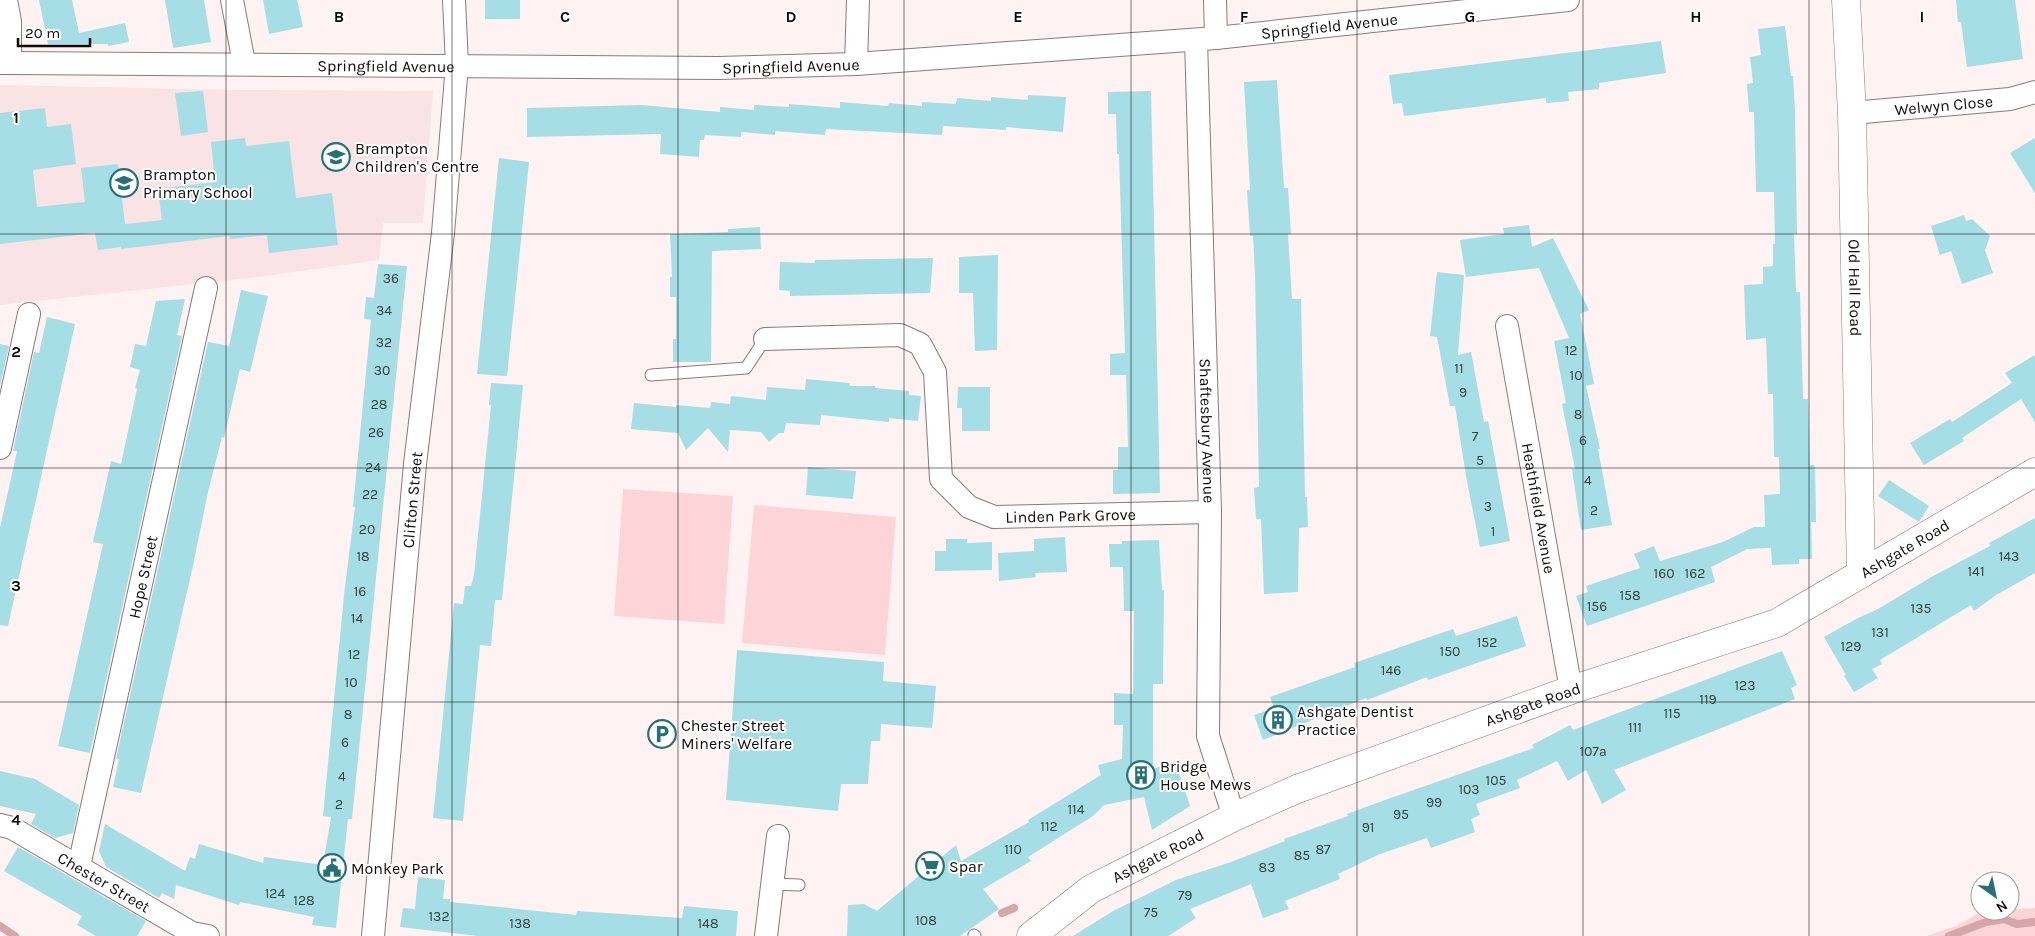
<svg xmlns="http://www.w3.org/2000/svg" width="2035" height="936" viewBox="0 0 2035 936" font-family="Karla,sans-serif">
  <style>
    .built { fill: #f9e3e4 }
    .green { fill: #fdd4d7 }
    .lines { fill: none; stroke-linecap: round; stroke-linejoin: round }
    .stream { stroke: #d7a6aa; stroke-width: 8 }
    .building { fill: #a5dee4 }
    .service-casing { stroke: #867b7c; stroke-width: 13 }
    .minor-casing { stroke: #867b7c; stroke-width: 24 }
    .tertiary-casing { stroke: #867b7c; stroke-width: 29 }
    .service { stroke: #fff; stroke-width: 11 }
    .minor { stroke: #fff; stroke-width: 22 }
    .tertiary { stroke: #fff; stroke-width: 28 }
    .grid { fill: none; stroke: #0f0b0b; stroke-width: 1; stroke-opacity: 0.55 }
    .labels { text-anchor: middle; stroke-width: 4; stroke-linejoin: round; paint-order: stroke }
    .number-label { font-size: 14px; fill: #344041 }
    .street-label { font-size: 16px; fill: #0f0b0b; stroke: #fff }
    .poi-label { font-size: 16px; fill: #0f0b0b; stroke: #fff; text-anchor: start }
    .grid-label { font-size: 16px; text-anchor: middle; font-weight: bold; fill: #0f0b0b; stroke: #fff; stroke-width: 4; stroke-linejoin: round; paint-order: stroke }
  </style>
  <rect width="100%" height="100%" fill="#fff2f3"/>
  <polygon class="built" points="0,85 236,90 433,91 423,223 383,223 379,260 259,277 0,305"/>
  <g class="green">
    <polygon points="623,489 733,496 724,624 614,616"/>
    <polygon points="754,505 896,517 885,655 742,643"/>
    <polygon points="2035,908 2035,936 1927,936 1956,926 1983,911"/>
  </g>
  <g class="lines">
    <g class="stream">
      <polyline points="1002,913 1014,908"/>
      <polyline points="0,926 15,936"/>
      <polyline points="1949,936 1986,922 2004,919 2017,924 2035,922"/>
    </g>
  </g>
  <g class="building">
    <polygon points="39,0 72,0 79,33 125,23 129,42 108,46 108,44 48,44"/>
    <polygon points="165,0 204,0 211,42 173,48"/>
    <polygon points="263,0 297,0 303,27 269,34"/>
    <rect x="485" y="0" width="35" height="19"/>
    <polygon points="1956,0 2015,0 2023,59 1967,67 1961,22 1958,22"/>
    <polygon points="1785,26 1791,76 1793,76 1795,112 1797,234 1794,234 1796,292 1800,292 1803,399 1808,399 1810,465 1815,465 1816,522 1811,522 1812,559 1799,559 1799,564 1772,565 1771,548 1747,549 1711,567 1715,582 1587,626 1576,596 1588,592 1586,586 1640,568 1634,554 1654,546 1660,561 1723,542 1754,527 1765,527 1764,495 1780,494 1779,457 1774,457 1773,394 1768,394 1766,338 1746,340 1744,285 1763,284 1763,267 1773,266 1773,244 1775,244 1774,192 1756,192 1754,112 1749,112 1747,84 1753,83 1750,57 1761,55 1758,29"/>
    <polygon points="1661,41 1666,73 1599,83 1599,89 1568,92 1569,101 1546,103 1546,98 1404,116 1402,103 1393,104 1389,75"/>
    <polygon points="1277,80 1284,188 1288,188 1291,234 1288,234 1292,299 1301,299 1305,497 1307,497 1308,527 1299,528 1298,592 1264,594 1261,519 1256,519 1254,488 1259,487 1255,275 1253,236 1250,236 1247,190 1250,190 1244,82"/>
    <polygon points="203,91 208,132 181,136 175,93"/>
    <polygon points="1151,91 1160,493 1113,494 1113,470 1118,470 1118,447 1128,447 1126,375 1110,375 1110,354 1125,353 1119,154 1117,154 1116,114 1108,114 1108,92"/>
    <polygon points="1028,95 1066,97 1063,132 1006,127 1006,130 943,126 942,135 826,129 825,135 775,131 775,135 741,132 741,137 705,135 704,140 700,140 699,157 660,154 661,134 527,137 527,108 641,105 720,112 720,107 754,110 754,105 789,107 789,104 840,108 840,102 888,106 889,103 922,106 922,102 956,104 957,98 991,101 991,97 1028,100"/>
    <polygon points="45,108 47,127 71,124 76,164 33,170 37,207 85,202 81,168 118,164 125,224 162,220 158,189 215,182 211,142 245,138 246,146 289,141 296,198 332,193 338,245 269,253 267,235 230,239 229,236 121,249 121,247 98,250 95,233 0,244 0,113"/>
    <polygon points="2035,138 2035,193 2010,153"/>
    <polygon points="499,158 529,162 507,376 477,374"/>
    <polygon points="1964,215 1966,221 1972,219 1990,236 1985,250 1993,273 1962,284 1951,251 1940,255 1931,226"/>
    <polygon points="1529,225 1532,247 1553,238 1589,310 1580,314 1594,384 1586,386 1600,449 1598,449 1612,525 1581,530 1572,469 1575,469 1562,404 1566,403 1554,341 1569,338 1539,268 1466,277 1460,240 1504,234 1503,228"/>
    <polygon points="760,227 761,249 712,251 711,362 673,362 673,339 676,339 676,297 670,297 670,277 672,277 670,234 728,232 728,229"/>
    <polygon points="998,255 997,350 975,351 973,293 959,293 959,257"/>
    <polygon points="933,258 930,293 790,296 790,291 779,290 780,262 815,263 815,260"/>
    <polygon points="378,264 407,266 352,819 348,819 336,928 312,925 314,917 240,902 239,905 176,885 174,899 162,893 159,898 106,867 99,851 105,824 185,871 190,857 195,859 199,844 263,863 264,857 323,865 331,817 323,816 344,595 355,507 353,507 371,320 364,319 366,297 374,298"/>
    <polygon points="1437,272 1464,275 1458,355 1471,352 1484,422 1488,421 1510,541 1480,547 1466,476 1455,406 1450,406 1437,337 1430,336"/>
    <polygon points="241,290 268,296 250,372 240,369 224,438 222,437 208,492 192,570 141,793 113,787 119,759 116,759 208,342 229,346"/>
    <polygon points="185,299 177,335 182,336 90,753 58,746 103,544 93,542 111,461 121,464 137,389 135,388 140,370 130,367 135,344 146,346 156,301"/>
    <polygon points="47,317 75,324 8,626 0,625 0,528 17,451 13,451 34,352 39,353"/>
    <polygon points="0,344 9,346 0,386"/>
    <polygon points="2035,355 2035,422 2021,399 1962,438 1964,441 1924,465 1910,443 1950,419 1952,422 2012,383 2005,373"/>
    <polygon points="806,379 849,383 850,386 875,386 875,388 909,391 909,395 921,396 918,421 889,418 889,422 821,415 820,425 786,423 784,433 779,433 769,442 761,432 730,430 728,452 708,428 686,450 678,433 631,429 634,403 676,407 676,405 710,408 711,402 730,404 731,396 766,400 767,387 805,390"/>
    <polygon points="491,383 523,385 502,600 495,600 491,646 480,645 463,821 433,818 454,603 463,604 465,586 471,586 474,575 491,405 489,405"/>
    <polygon points="958,387 990,387 990,431 962,431 962,408 957,408"/>
    <polygon points="808,467 856,471 853,499 806,495"/>
    <polygon points="1889,480 1929,506 1919,522 1878,496"/>
    <polygon points="2035,518 2035,573 1996,595 1974,611 1971,605 1880,660 1882,664 1872,669 1878,678 1854,692 1844,676 1846,675 1824,637 1856,619 1878,609 1933,576 1990,546 1989,543"/>
    <polygon points="1065,537 1067,572 1035,573 1036,577 999,581 998,553 1034,551 1034,539"/>
    <polygon points="946,539 967,539 967,543 992,542 992,570 935,571 935,551 946,551"/>
    <polygon points="1159,540 1162,590 1164,590 1163,684 1153,684 1153,769 1175,761 1190,806 1152,830 1144,797 1104,805 1093,816 1028,857 1031,861 983,889 999,909 960,936 847,936 848,905 864,904 877,911 956,845 961,861 1029,822 1028,820 1101,775 1098,765 1122,759 1123,725 1114,725 1114,693 1133,694 1134,611 1124,611 1123,567 1110,567 1109,544 1122,544 1122,541"/>
    <polygon points="1517,616 1526,646 1428,680 1427,677 1367,700 1366,698 1263,740 1254,715 1274,708 1270,697 1355,667 1354,663 1453,629 1456,636"/>
    <polygon points="737,650 884,662 883,681 936,686 932,728 881,724 880,741 871,741 868,784 841,784 838,811 726,800"/>
    <polygon points="1782,651 1797,685 1791,688 1795,699 1614,770 1626,790 1602,804 1586,770 1568,781 1557,761 1517,780 1520,788 1476,804 1480,815 1471,819 1475,832 1431,848 1427,838 1380,854 1338,874 1340,879 1285,901 1289,909 1263,918 1251,884 1190,909 1196,918 1168,936 1073,936 1113,911 1176,880 1231,862 1285,841 1284,839 1348,816 1347,814 1385,800 1534,748 1532,745 1570,725 1573,730"/>
    <polygon points="0,771 35,779 79,805 73,833 55,838 31,824 36,814 0,806"/>
    <polygon points="18,847 146,921 137,936 96,936 77,925 82,916 4,871"/>
    <polygon points="418,877 445,880 443,899 450,899 450,902 490,906 576,915 577,911 682,918 684,906 738,911 736,936 478,936 400,927 403,908 415,909"/>
  </g>
  <g class="lines">
    <defs>
      <g id="service">
        <polyline points="651,375 746,368 765,339"/>
        <polyline points="772,884 799,885"/>
        <polyline points="974,935 975,936"/>
      </g>
      <g id="minor">
        <polyline points="232,0 244,63"/>
        <polyline points="1215,0 1216,38"/>
        <path id="s1" d="M1196,40l14,472 -2,224 26,81"/>
        <polyline points="0,63 10,63 10,21 6,0"/>
        <path id="s2" d="M10,63l708,5 138,-4 360,-26 352,-38"/>
        <polyline points="856,64 858,0"/>
        <path id="s3" d="M1852,113l158,-14 25,-7"/>
        <path id="s4" d="M1507,326l64,364"/>
        <path id="s5" d="M765,339l135,-4 20,9 15,28 6,107 28,28 25,10 216,-5"/>
        <polyline points="0,448 29,314"/>
        <path id="s6" d="M0,825l12,3 180,105 16,3"/>
        <path id="s7" d="M79,866l127,-578"/>
        <path id="s8" d="M373,936l42,-472 28,-231 14,-168 -3,-65"/>
        <polyline points="766,936 778,836"/>
      </g>
      <g id="tertiary">
        <path id="s9" d="M1846,0l6,113 9,461"/>
        <path id="s10" d="M1031,936l60,-47 143,-72 63,-28 274,-99 206,-67 258,-151"/>
      </g>
    </defs>
    <use href="#service" class="service-casing"/>
    <use href="#minor" class="minor-casing"/>
    <use href="#tertiary" class="tertiary-casing"/>
    <use href="#service" class="service"/>
    <use href="#minor" class="minor"/>
    <use href="#tertiary" class="tertiary"/>
  </g>
  <path class="grid" d="M226,0v936M452,0v936M678,0v936M904,0v936M1131,0v936M1357,0v936M1583,0v936M1809,0v936M0,234h2035M0,468h2035M0,702h2035"/>
  <defs>
    <symbol id="school-ring" viewBox="-11 -11 22 22"><circle r="9.5" fill="#fff" stroke="#267077" stroke-width="1.5"/><path d="M0-5L7-2L0 1L-7-2ZM-4 1L0 2.5L4 1V4Q0 6-4 4Z" fill="#267077"/></symbol>
    <symbol id="building-ring" viewBox="-11 -11 22 22"><circle r="9.5" fill="#fff" stroke="#267077" stroke-width="1.5"/><path d="M-4-6H4V6H1V3H-1V6H-4ZM-2.5-4.3h1.7v1.8h-1.7ZM.8-4.3h1.7v1.8H.8ZM-2.5-1h1.7V.8h-1.7ZM.8-1h1.7V.8H.8Z" fill="#267077"/></symbol>
    <symbol id="parking-ring" viewBox="-11 -11 22 22"><circle r="9.5" fill="#fff" stroke="#267077" stroke-width="1.5"/><path d="M-3.5-5.5H1a3.5 3.5 0 0 1 0 7H-1V5.5H-3.5ZM-1-3.4V-.6H.8a1.4 1.4 0 0 0 0-2.8Z" fill="#267077"/></symbol>
    <symbol id="supermarket-ring" viewBox="-11 -11 22 22"><circle r="9.5" fill="#fff" stroke="#267077" stroke-width="1.5"/><path d="M-6-5.5h2.5l.6 2H6L4.5 2H-2.5L-4.4-4H-6ZM-1.5 3.2a1.3 1.3 0 1 0 .1 0ZM3 3.2a1.3 1.3 0 1 0 .1 0Z" fill="#267077"/></symbol>
    <symbol id="civic-ring" viewBox="-11 -11 22 22"><circle r="9.5" fill="#fff" stroke="#267077" stroke-width="1.5"/><path d="M-.6-6.5H3V-4.5H.6V-3L4-1V1h2V6H-6V1h2V-1L-.6-3ZM-1.2 2.5V6h2.4V2.5Z" fill="#267077"/></symbol>
  </defs>
  <g fill-rule="evenodd">
    <use href="#school-ring" x="320" y="141" width="32" height="32"/>
    <use href="#school-ring" x="108" y="167" width="32" height="32"/>
    <use href="#building-ring" x="1262" y="704" width="32" height="32"/>
    <use href="#parking-ring" x="646" y="718" width="32" height="32"/>
    <use href="#building-ring" x="1125" y="759" width="32" height="32"/>
    <use href="#supermarket-ring" x="914" y="850" width="32" height="32"/>
    <use href="#civic-ring" x="316" y="852" width="32" height="32"/>
  </g>
  <g class="labels">
    <g class="number-label">
      <text x="391" y="283">36</text>
      <text x="384" y="315">34</text>
      <text x="384" y="347">32</text>
      <text x="1571" y="355">12</text>
      <text x="1459" y="373">11</text>
      <text x="382" y="375">30</text>
      <text x="1576" y="380">10</text>
      <text x="1463" y="397">9</text>
      <text x="379" y="409">28</text>
      <text x="1578" y="419">8</text>
      <text x="376" y="437">26</text>
      <text x="1475" y="441">7</text>
      <text x="1583" y="445">6</text>
      <text x="1480" y="465">5</text>
      <text x="373" y="472">24</text>
      <text x="1588" y="485">4</text>
      <text x="370" y="499">22</text>
      <text x="1488" y="511">3</text>
      <text x="1594" y="515">2</text>
      <text x="367" y="534">20</text>
      <text x="1493" y="536">1</text>
      <text x="363" y="561">18</text>
      <text x="2009" y="561">143</text>
      <text x="1976" y="576">141</text>
      <text x="1664" y="578">160</text>
      <text x="1695" y="578">162</text>
      <text x="360" y="596">16</text>
      <text x="1630" y="600">158</text>
      <text x="1597" y="611">156</text>
      <text x="1921" y="613">135</text>
      <text x="357" y="623">14</text>
      <text x="1880" y="637">131</text>
      <text x="1487" y="647">152</text>
      <text x="1851" y="651">129</text>
      <text x="1450" y="656">150</text>
      <text x="354" y="659">12</text>
      <text x="1391" y="675">146</text>
      <text x="351" y="687">10</text>
      <text x="1745" y="690">123</text>
      <text x="1708" y="704">119</text>
      <text x="1672" y="718">115</text>
      <text x="348" y="719">8</text>
      <text x="1635" y="732">111</text>
      <text x="345" y="747">6</text>
      <text x="1593" y="756">107a</text>
      <text x="342" y="781">4</text>
      <text x="1496" y="785">105</text>
      <text x="1469" y="794">103</text>
      <text x="1434" y="807">99</text>
      <text x="339" y="809">2</text>
      <text x="1076" y="814">114</text>
      <text x="1401" y="819">95</text>
      <text x="1049" y="831">112</text>
      <text x="1368" y="832">91</text>
      <text x="1013" y="854">110</text>
      <text x="1323" y="854">87</text>
      <text x="1302" y="860">85</text>
      <text x="1267" y="872">83</text>
      <text x="275" y="898">124</text>
      <text x="1185" y="900">79</text>
      <text x="304" y="905">128</text>
      <text x="1151" y="917">75</text>
      <text x="439" y="921">132</text>
      <text x="926" y="925">108</text>
      <text x="520" y="928">138</text>
      <text x="708" y="928">148</text>
    </g>
    <g class="street-label">
      <text dy="6" stroke="none"><textPath href="#s2" startOffset="1321">Springfield Avenue</textPath></text>
      <text dy="6" stroke="none"><textPath href="#s2" startOffset="376">Springfield Avenue</textPath></text>
      <text dy="6" stroke="none"><textPath href="#s2" startOffset="781">Springfield Avenue</textPath></text>
      <text dy="6" stroke="none"><textPath href="#s3" startOffset="92">Welwyn Close</textPath></text>
      <text dy="6" stroke="none"><textPath href="#s9" startOffset="288">Old Hall Road</textPath></text>
      <text dy="6" stroke="none"><textPath href="#s1" startOffset="391">Shaftesbury Avenue</textPath></text>
      <text dy="6" stroke="none"><textPath href="#s8" startOffset="438">Clifton Street</textPath></text>
      <text dy="6" stroke="none"><textPath href="#s4" startOffset="185">Heathfield Avenue</textPath></text>
      <text dy="6" stroke="none"><textPath href="#s5" startOffset="439">Linden Park Grove</textPath></text>
      <text dy="6" stroke="none"><textPath href="#s10" startOffset="961">Ashgate Road</textPath></text>
      <text dy="6" stroke="none"><textPath href="#s7" startOffset="296">Hope Street</textPath></text>
      <text dy="6" stroke="none"><textPath href="#s10" startOffset="556">Ashgate Road</textPath></text>
      <text dy="6" stroke="none"><textPath href="#s10" startOffset="151">Ashgate Road</textPath></text>
      <text dy="6" stroke="none"><textPath href="#s6" startOffset="119">Chester Street</textPath></text>
    </g>
    <g class="poi-label">
      <text x="355" y="154">Brampton<tspan x="355" dy="18">Children's Centre</tspan></text>
      <text x="143" y="180">Brampton<tspan x="143" dy="18">Primary School</tspan></text>
      <text x="1297" y="717">Ashgate Dentist<tspan x="1297" dy="18">Practice</tspan></text>
      <text x="681" y="731">Chester Street<tspan x="681" dy="18">Miners' Welfare</tspan></text>
      <text x="1160" y="772">Bridge<tspan x="1160" dy="18">House Mews</tspan></text>
      <text x="949" y="872">Spar</text>
      <text x="351" y="874">Monkey Park</text>
    </g>
  </g>
  <g class="grid-label">
    <text x="339" y="22">B</text>
    <text x="565" y="22">C</text>
    <text x="791" y="22">D</text>
    <text x="1018" y="22">E</text>
    <text x="1244" y="22">F</text>
    <text x="1470" y="22">G</text>
    <text x="1696" y="22">H</text>
    <text x="1922" y="22">I</text>
    <text x="16" y="123">1</text>
    <text x="16" y="357">2</text>
    <text x="16" y="591">3</text>
    <text x="16" y="825">4</text>
  </g>
  <g transform="translate(1995 896) rotate(147)"><circle r="24" fill="#ffffff" stroke="#9f9d9d"/>
  <path d="M0-4L9 19L0 12L-9 19Z" fill="#267077"/>
  <text y="-8" font-size="14" font-weight="bold" text-anchor="middle" fill="#0f0b0b">N</text>
  </g>
  <path d="M18 38v8h72v-8" fill="none" stroke="#0f0b0b" stroke-width="2.5"/>
  <text x="25" y="38" font-size="15" fill="#0f0b0b" stroke="#ffffff" stroke-width="4" paint-order="stroke">20 m</text>
</svg>
